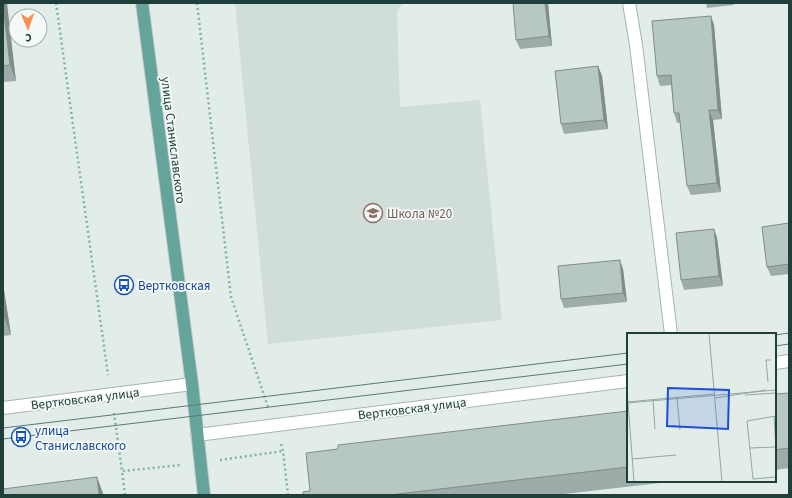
<svg xmlns="http://www.w3.org/2000/svg" width="792" height="498" viewBox="0 0 792 498" font-family="'Source Sans 3',sans-serif">
  <style>
    .built { fill: #d0ddd8 }
    .lines { fill: none; stroke-linecap: round; stroke-linejoin: round }
    .minor-casing { stroke: #a4b5b1; stroke-width: 14 }
    .major-casing { stroke: #c1c9c8; stroke-width: 14 }
    .path { stroke: #81b2a8; stroke-width: 2.5; stroke-dasharray: 2 3; stroke-linecap: butt }
    .minor { stroke: #fff; stroke-width: 12 }
    .major { stroke: #65a49b; stroke-width: 12 }
    .tram { stroke: #5c7a76; stroke-width: 1 }
    .wall { fill: #9daca8 }
    .shaded-wall { fill: #808c88 }
    .building { fill: #b7c8c3; stroke: #808c88 }
    .labels { text-anchor: middle; stroke-width: 3.5; stroke-linejoin: round; paint-order: stroke }
    .street-label { font-size: 13px; fill: #213f3a; stroke: #f3f9f7 }
    .education-label { font-size: 13px; fill: #785e54; stroke: #f3f9f7; text-anchor: start }
    .transit-label { font-size: 13px; fill: #164399; stroke: #f3f9f7; text-anchor: start }
    .inset-road { fill: none; stroke: #95a7a3; stroke-width: 1 }
    .view { fill: #1d4ed8; fill-opacity: 0.15; stroke: #1d4ed8; stroke-width: 2 }
    .inset-edge { fill: none; stroke: #213f3a; stroke-width: 2 }
  </style>
  <rect width="100%" height="100%" fill="#e2ede9"/>
  <polygon class="built" points="235,3 403,3 397,12 400,107 480,100 502,320 268,344"/>
  <g class="lines">
    <defs>
      <g id="minor">
        <polyline points="629,3 636,45 671,334"/>
        <polyline points="775,363 789,361"/>
        <polyline points="3,408 192,384"/>
        <polyline points="197,435 628,381"/>
      </g>
      <polyline id="major" points="142,3 192,384 204,495"/>
    </defs>
    <use href="#minor" class="minor-casing"/>
    <use href="#major" class="major-casing"/>
    <g class="path">
      <polyline points="56,3 108,375"/>
      <polyline points="197,3 231,297 268,407"/>
      <polyline points="114,413 122,471"/>
      <polyline points="281,444 283,451 288,495"/>
      <polyline points="220,460 283,451"/>
      <polyline points="125,495 122,471 181,465"/>
    </g>
    <use href="#minor" class="minor"/>
    <use href="#major" class="major"/>
    <g class="tram">
      <polyline points="775,335 789,333"/>
      <polyline points="775,346 789,344"/>
      <polyline points="3,428 628,353"/>
      <polyline points="3,439 628,364"/>
    </g>
  </g>
  <g class="wall">
    <polygon points="3,3 16,81 3,82"/>
    <polygon points="548,3 552,46 520,49 516,40"/>
    <polygon points="706,3 734,3 734,5 707,8"/>
    <polygon points="711,16 714,25 722,119 713,120 721,192 691,195 687,186 681,122 677,123 674,113 671,85 660,86 657,76"/>
    <polygon points="598,66 602,76 608,129 564,134 561,124"/>
    <polygon points="789,223 789,274 771,276 767,267"/>
    <polygon points="714,229 717,238 723,286 684,290 681,280"/>
    <polygon points="623,269 627,302 564,308 561,299"/>
    <polygon points="3,284 11,335 3,336"/>
    <polygon points="789,393 789,468 775,470 775,394"/>
    <polygon points="628,411 628,481 677,481 556,495 303,495 310,491"/>
  </g>
  <g class="shaded-wall">
    <polygon points="3,3 7,3 16,81 10,65"/>
    <polygon points="545,3 548,3 552,46 549,36"/>
    <polygon points="711,16 714,25 722,119 718,110"/>
    <polygon points="598,66 602,76 608,129 604,120"/>
    <polygon points="709,110 713,120 721,192 717,183"/>
    <polygon points="714,229 717,238 723,286 719,276"/>
    <polygon points="620,260 623,269 627,302 623,293"/>
    <polygon points="3,284 11,335 3,315"/>
    <polygon points="97,477 103,493 103,495 99,495"/>
  </g>
  <g class="building">
    <polygon points="513,3 545,3 549,36 516,40"/>
    <polygon points="3,4 10,65 3,66"/>
    <polygon points="711,16 718,110 709,110 717,183 687,186 679,113 674,113 671,75 657,76 652,21"/>
    <polygon points="598,66 604,120 561,124 555,71"/>
    <polygon points="789,223 789,264 767,267 762,227"/>
    <polygon points="714,229 719,276 681,280 676,233"/>
    <polygon points="620,260 623,293 561,299 558,266"/>
    <polygon points="789,393 789,448 775,450 775,394"/>
    <polygon points="628,411 628,467 389,495 303,495 303,492 310,491 306,453 338,449 338,445"/>
    <polygon points="97,477 99,495 3,495 3,489"/>
  </g>
  <defs>
    <symbol id="school-ring" viewBox="-11 -11 22 22"><circle r="9.5" fill="#f3f9f7" stroke="#8d6e63" stroke-width="1.5"/><path d="M0-5L7-2L0 1L-7-2ZM-4 1L0 2.5L4 1V4Q0 6-4 4Z" fill="#8d6e63"/></symbol>
    <symbol id="bus-ring" viewBox="-11 -11 22 22"><circle r="9.5" fill="#f3f9f7" stroke="#1a4fb4" stroke-width="1.5"/><path d="M-5-6H5V4H4V6H2V4H-2V6H-4V4H-5ZM-3.5-4V0h7V-4ZM-3.5 1.2v1.5H-2V1.2ZM2 1.2v1.5H3.5V1.2Z" fill="#1a4fb4"/></symbol>
  </defs>
  <g fill-rule="evenodd">
    <use href="#school-ring" x="362" y="202" width="22" height="22"/>
    <use href="#bus-ring" x="113" y="274" width="22" height="22"/>
    <use href="#bus-ring" x="10" y="426" width="22" height="22"/>
  </g>
  <g class="labels">
    <g class="street-label">
      <text transform="translate(174 140) rotate(83)" y="5">улица Станиславского</text>
      <text transform="translate(85 398) rotate(-7)" y="5">Вертковская улица</text>
      <text transform="translate(412 408) rotate(-7)" y="5">Вертковская улица</text>
    </g>
    <g class="education-label">
      <text x="387" y="218">Школа №20</text>
    </g>
    <g class="transit-label">
      <text x="138" y="290">Вертковская</text>
      <text x="35" y="435">улица<tspan x="35" dy="15">Станиславского</tspan></text>
    </g>
  </g>
  <g transform="translate(627 333)">
    <rect width="149" height="149" fill="#e2ede9"/>
    <path class="inset-road" d="M82,0l13,149M141,49l-2,-22h5M0,57l7,92M118,62l31,-2M50,65l3,32M88,65l51,-8M26,67l2,29M0,69l87,-8M0,70l149,-13M147,83l2,32M149,83l-29,5 6,58 23,-2M123,115l26,-1M5,126l44,-4"/>
    <path class="view" d="M41,55l61,2 -1,39 -61,-3z"/>
    <rect width="149" height="149" class="inset-edge"/>
  </g>
  <rect width="792" height="498" fill="none" stroke="#213f3a" stroke-width="8"/>
  <g transform="translate(28 28) rotate(178)"><circle r="19" fill="#f3f9f7" stroke="#9fafab"/>
  <path d="M0-3L7 15L0 10L-7 15Z" fill="#f79155"/>
  <text y="-6" font-size="11" font-weight="bold" text-anchor="middle" fill="#213f3a">С</text>
  </g>
</svg>
